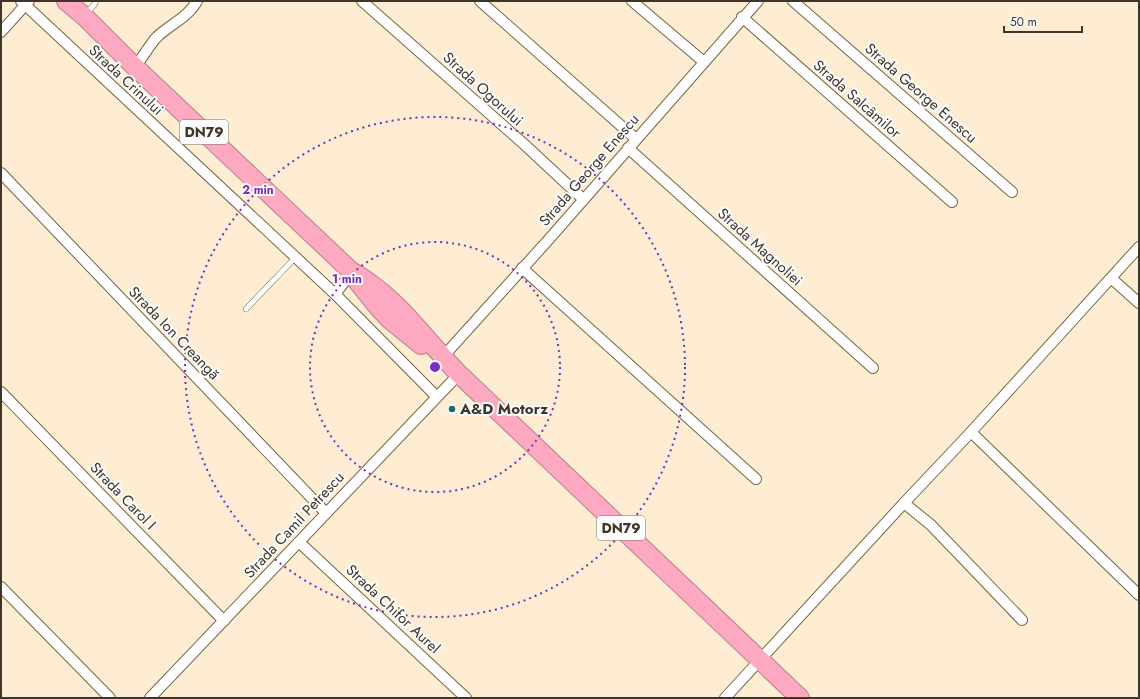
<svg xmlns="http://www.w3.org/2000/svg" width="1140" height="699" viewBox="0 0 1140 699" font-family="Jost,sans-serif">
  <style>
    .lines { fill: none; stroke-linecap: round; stroke-linejoin: round }
    .lane-casing { stroke: #766446; stroke-width: 6 }
    .street-casing { stroke: #766446; stroke-width: 12 }
    .highway-casing { stroke: #b9808b; stroke-width: 20 }
    .lane { stroke: #fff; stroke-width: 5 }
    .street { stroke: #fff; stroke-width: 10 }
    .highway { stroke: #fca9c1; stroke-width: 18 }
    .ring { fill: none; stroke: #7b2cbf; stroke-width: 2; stroke-dasharray: 2 4 }
    .poi-dot { fill: #1c6969; stroke: #fcfcfc; stroke-width: 1.5 }
    .labels { text-anchor: middle; stroke-width: 4; stroke-linejoin: round; paint-order: stroke }
    .shield { fill: #fcfcfc; stroke: #767168; stroke-width: 1 }
    .shield-label { font-size: 14px; font-weight: bold; fill: #3d3528 }
    .street-label { font-size: 15px; fill: #3d3528; stroke: #fcfcfc }
    .poi-label { font-size: 15px; font-weight: bold; fill: #3d3528; stroke: #fcfcfc; text-anchor: start }
    .centre { fill: #7b2cbf; stroke: #fcfcfc; stroke-width: 2 }
    .ring-label { font-size: 12px; text-anchor: middle; font-weight: bold; fill: #7b2cbf; stroke: #fcfcfc; stroke-width: 4; stroke-linejoin: round; paint-order: stroke }
  </style>
  <rect width="100%" height="100%" fill="#feedd2"/>
  <g class="lines">
    <defs>
      <g id="lane">
        <polyline points="86,14 94,5 96,1"/>
        <polyline points="246,309 295,258"/>
      </g>
      <g id="street">
        <polyline points="21,1 335,294 436,396"/>
        <polyline points="362,1 525,145 583,199"/>
        <polyline points="480,1 636,139"/>
        <polyline points="632,1 704,62"/>
        <polyline points="793,1 1012,192"/>
        <polyline points="742,17 952,202"/>
        <polyline points="1,32 29,1"/>
        <path d="M135,67c7,-9 13,-19 20,-28 13,-14 32,-20 42,-38"/>
        <polyline points="628,148 873,368"/>
        <polyline points="1,173 326,513"/>
        <polyline points="522,268 756,479"/>
        <polyline points="1111,278 1139,303"/>
        <polyline points="335,294 352,272"/>
        <polyline points="442,358 550,238 758,1"/>
        <polyline points="1,392 224,621"/>
        <polyline points="971,432 1139,595"/>
        <polyline points="904,503 931,525 1022,620"/>
        <polyline points="299,542 466,698"/>
        <polyline points="1,587 110,698"/>
        <polyline points="150,698 459,374"/>
        <polyline points="725,698 904,503 971,432 1139,247"/>
      </g>
      <g id="highway">
        <polyline points="66,1 84,16 135,67 352,272 357,281 377,306 389,319 421,345"/>
        <path d="M352,272c9,4 15,9 23,15 32,24 55,58 84,87l341,324"/>
      </g>
    </defs>
    <use href="#lane" class="lane-casing"/>
    <use href="#street" class="street-casing"/>
    <use href="#highway" class="highway-casing"/>
    <use href="#lane" class="lane"/>
    <use href="#street" class="street"/>
    <use href="#highway" class="highway"/>
  </g>
  <g class="ring">
    <circle cx="435" cy="367" r="125"/>
    <circle cx="435" cy="367" r="250"/>
  </g>
  <circle class="poi-dot" cx="452" cy="409" r="4"/>
  <g class="labels">
    <g class="shield">
      <rect x="180" y="120" width="48" height="24" rx="3"/>
      <rect x="597" y="516" width="48" height="24" rx="3"/>
    </g>
    <g class="shield-label">
      <text x="204" y="137">DN79</text>
      <text x="621" y="533">DN79</text>
    </g>
    <g class="street-label">
      <text transform="translate(126 80) rotate(43)" y="5">Strada Crinului</text>
      <text transform="translate(483 89) rotate(42)" y="5">Strada Ogorului</text>
      <text transform="translate(921 93) rotate(41)" y="5">Strada George Enescu</text>
      <text transform="translate(857 99) rotate(41)" y="5">Strada Salcâmilor</text>
      <text transform="translate(589 170) rotate(-49)" y="5">Strada George Enescu</text>
      <text transform="translate(760 247) rotate(42)" y="5">Strada Magnoliei</text>
      <text transform="translate(174 333) rotate(46)" y="5">Strada Ion Creangă</text>
      <text transform="translate(123 496) rotate(46)" y="5">Strada Carol I</text>
      <text transform="translate(294 525) rotate(-47)" y="5">Strada Camil Petrescu</text>
      <text transform="translate(393 609) rotate(43)" y="5">Strada Chifor Aurel</text>
    </g>
    <g class="poi-label">
      <text x="460" y="414">A&amp;D Motorz</text>
    </g>
  </g>
  <circle cx="435" cy="367" r="6" class="centre"/>
  <g class="ring-label">
    <text x="258" y="194">2 min</text>
    <text x="347" y="283">1 min</text>
  </g>
  <rect width="1140" height="699" fill="none" stroke="#3d3528" stroke-width="4"/>
  <path d="M1004 26v6h78v-6" fill="none" stroke="#3d3528" stroke-width="2"/>
  <text x="1010" y="26" font-size="12" fill="#3d3528" stroke="#fcfcfc" stroke-width="3" paint-order="stroke">50 m</text>
</svg>
